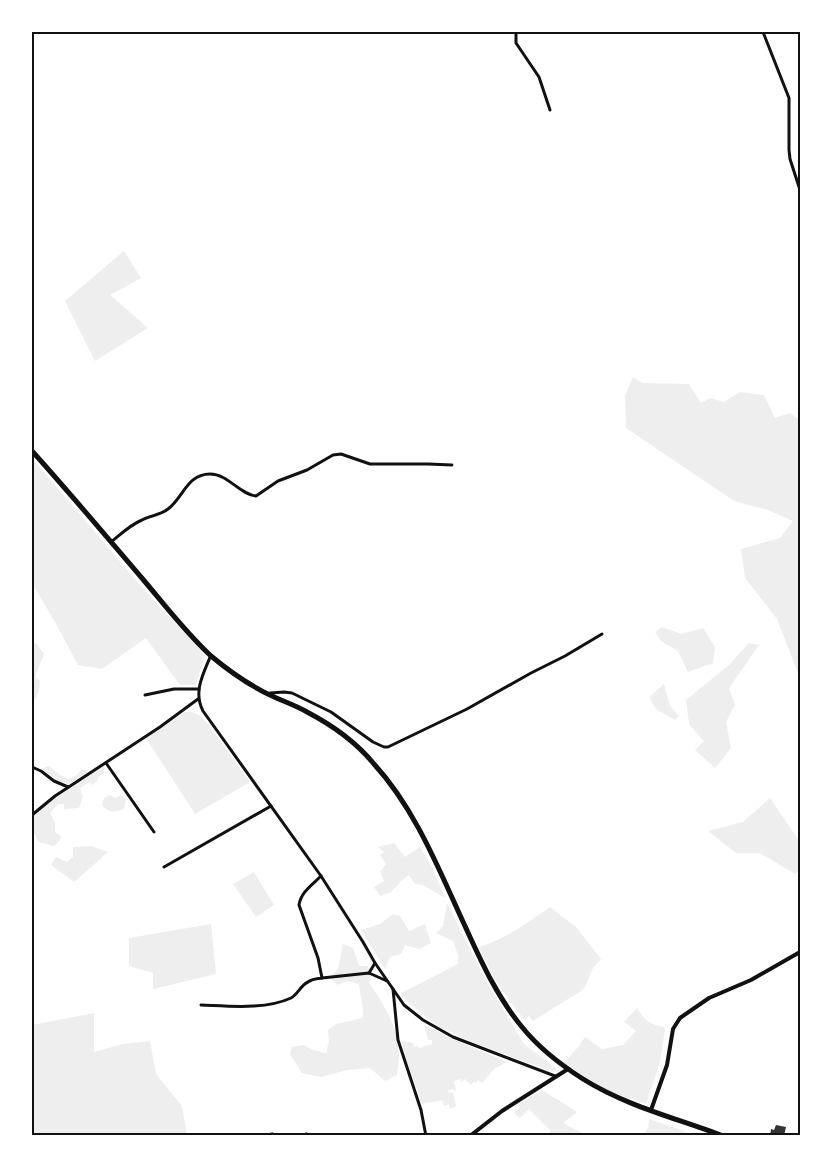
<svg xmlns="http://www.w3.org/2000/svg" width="832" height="1167" viewBox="0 0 832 1167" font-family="Raleway,sans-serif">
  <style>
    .green { fill: #eee }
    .building { fill: #353535 }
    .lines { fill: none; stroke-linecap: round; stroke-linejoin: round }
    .minor { stroke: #111; stroke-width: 3 }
    .tertiary { stroke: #111; stroke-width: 4 }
    .trunk { stroke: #111; stroke-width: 5 }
    .neatline { fill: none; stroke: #111; stroke-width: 2 }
  </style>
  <rect width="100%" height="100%" fill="#fff"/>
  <g class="green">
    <polygon points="124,251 141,278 110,295 148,328 95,361 65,301"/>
    <polygon points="633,377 643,383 689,384 701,403 710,398 724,402 740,392 764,395 775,418 790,413 800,420 800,678 777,619 745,578 741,549 780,538 793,521 768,510 734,501 626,428 625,396"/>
    <polygon points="32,458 140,585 205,655 196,685 180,685 146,638 102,669 78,665 55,622 32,583"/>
    <polygon points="662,627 681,634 703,628 715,647 713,663 688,672 678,651 661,641 655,632"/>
    <polygon points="32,642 37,644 44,654 35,677 40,681 39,691 35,700 32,700 32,683 33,682 32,679"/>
    <polygon points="749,643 759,645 729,688 735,705 726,722 731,748 715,768 695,750 704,741 689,724 686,700 729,665"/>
    <polygon points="664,684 670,706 679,716 675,720 656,709 649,697"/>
    <polygon points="185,712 192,712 199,715 209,725 250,782 195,814 146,738"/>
    <polygon points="49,766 60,775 68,779 77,775 82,769 89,771 68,785 57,780 41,769"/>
    <path d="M104,766v8l-5,2 -2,5 -5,4 -2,-3 -10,6 3,9 -4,11 -15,1v-5h-6l-8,9 5,10v9l6,4 -1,4 -6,6 -16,-4 -6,-14v-11c22,-19 46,-38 72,-51z"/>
    <path d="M110,795l5,3 6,-3 5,5 -2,9c-10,4 -15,4 -22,-4l2,-7z"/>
    <polygon points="770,798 800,842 800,870 795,874 760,853 736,853 708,831 743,822"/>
    <polygon points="394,843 405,857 420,847 433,869 445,898 423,885 415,884 409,875 401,881 391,892 380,896 374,887 384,881 380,872 386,864 380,855 384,852 378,847"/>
    <polygon points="91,846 108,852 74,882 51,865 56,857 67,862 73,857 73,847"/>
    <polygon points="254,872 274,905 256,917 233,884"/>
    <polygon points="447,903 486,980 524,1044 557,1069 553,1072 474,1043 437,1026 402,997 401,993 458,964 458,955 453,941 436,933 443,926"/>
    <path d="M550,907l26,20 25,32 -8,9 -8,19 -5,5 -12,7 -35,22 -4,-5 -5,4 -29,-40 -16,-33c27,-8 48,-24 71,-40z"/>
    <polygon points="393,914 400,916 409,931 425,924 431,943 419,949 405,945 401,954 390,957 385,969 361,930 380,924"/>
    <polygon points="211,924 216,974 153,989 153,973 129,966 129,938"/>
    <path d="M343,944l10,4 6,18h9l4,9 -3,8c15,21 30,46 30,73 0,7 -2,13 -2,19l-12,6 -15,-13 -23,2 -26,7 -19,-4 -12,-19 2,-7 12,-2 9,5 13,3 3,-12 -1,-11 8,-6 27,-6c1,-12 -3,-23 -4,-34l-12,-3 -9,4 -9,-8 9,-8z"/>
    <path d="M637,1008c8,13 12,16 27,19l1,3 -5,32 -14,42 -29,-10 -19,-8 -34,-23 15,-17 6,-9 17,12 21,-4 13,-14 -12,-9z"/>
    <polygon points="94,1013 94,1052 123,1044 150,1041 156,1074 182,1106 187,1135 32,1135 32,1025"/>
    <polygon points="427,1026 453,1039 507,1062 494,1069 482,1083 478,1080 476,1082 473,1082 471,1085 465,1079 462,1082 460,1079 454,1081 456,1091 454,1091 453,1089 448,1090 449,1093 453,1092 456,1106 450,1109 449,1104 444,1106 442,1100 422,1104 406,1059 402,1043 403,1041 413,1043 414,1047 418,1046 419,1048 432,1044 432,1040 428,1040 425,1028"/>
    <polygon points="542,1090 577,1112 563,1123 586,1135 609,1134 613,1135 547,1135 551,1131 529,1109 520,1118 514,1113 520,1107 518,1104"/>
    <polygon points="649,1119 695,1135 643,1135 648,1128"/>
  </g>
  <polygon class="building" points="776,1125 786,1127 784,1136 770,1136 771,1129 774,1130"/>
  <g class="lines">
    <g class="minor">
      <polyline points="516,32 516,43 539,77 550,110"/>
      <polyline points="763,32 789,98 789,150 790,159 800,190"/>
      <path d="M111,542c10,-8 19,-17 31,-22 8,-4 18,-5 26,-11 15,-11 19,-35 42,-35 18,0 29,20 46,22l22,-15 29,-11 26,-15 8,-1 29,10h58l24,1"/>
      <path d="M211,655c-8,19 -18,37 -8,56l118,165 42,66 12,21 29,42 19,15 30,17 102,39"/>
      <polyline points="270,693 284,692 292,693 331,712 373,742 384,747 388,747 467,709 531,673 565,656 602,634"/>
      <polyline points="145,695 174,689 199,689"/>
      <polyline points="106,763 154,832"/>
      <polyline points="32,767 41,771 54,781 68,787"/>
      <polyline points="32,815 55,796 160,727 198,699"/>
      <polyline points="164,867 271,806"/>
      <polyline points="369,973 375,963"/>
      <polyline points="322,978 369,973 387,981"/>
      <polyline points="393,989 398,1040 421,1110 426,1136"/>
      <path d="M201,1005c27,1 64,5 90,-7 7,-4 10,-13 17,-16 4,-3 9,-3 14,-4l-4,-20 -19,-53c2,-13 13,-20 22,-29"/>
      <polyline points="263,1136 272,1134 279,1136"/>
      <polyline points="303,1136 306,1134 312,1136"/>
    </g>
    <g class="tertiary">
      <polyline points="651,1110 667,1065 673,1029 680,1018 709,998 751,980 800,952"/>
      <polyline points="470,1136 502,1111 568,1069"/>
    </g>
    <path class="trunk" d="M32,451c37,41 73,84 109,126 23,27 44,55 70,79 18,15 38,29 59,39 12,6 25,10 37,17 25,13 49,30 67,52 42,46 65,106 91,162 16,35 32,71 57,101 16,20 39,38 61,52 43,27 93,39 140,57"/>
  </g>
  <rect width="832" height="1167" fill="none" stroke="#ffffff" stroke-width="66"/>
  <rect x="33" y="33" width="766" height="1101" class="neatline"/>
</svg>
